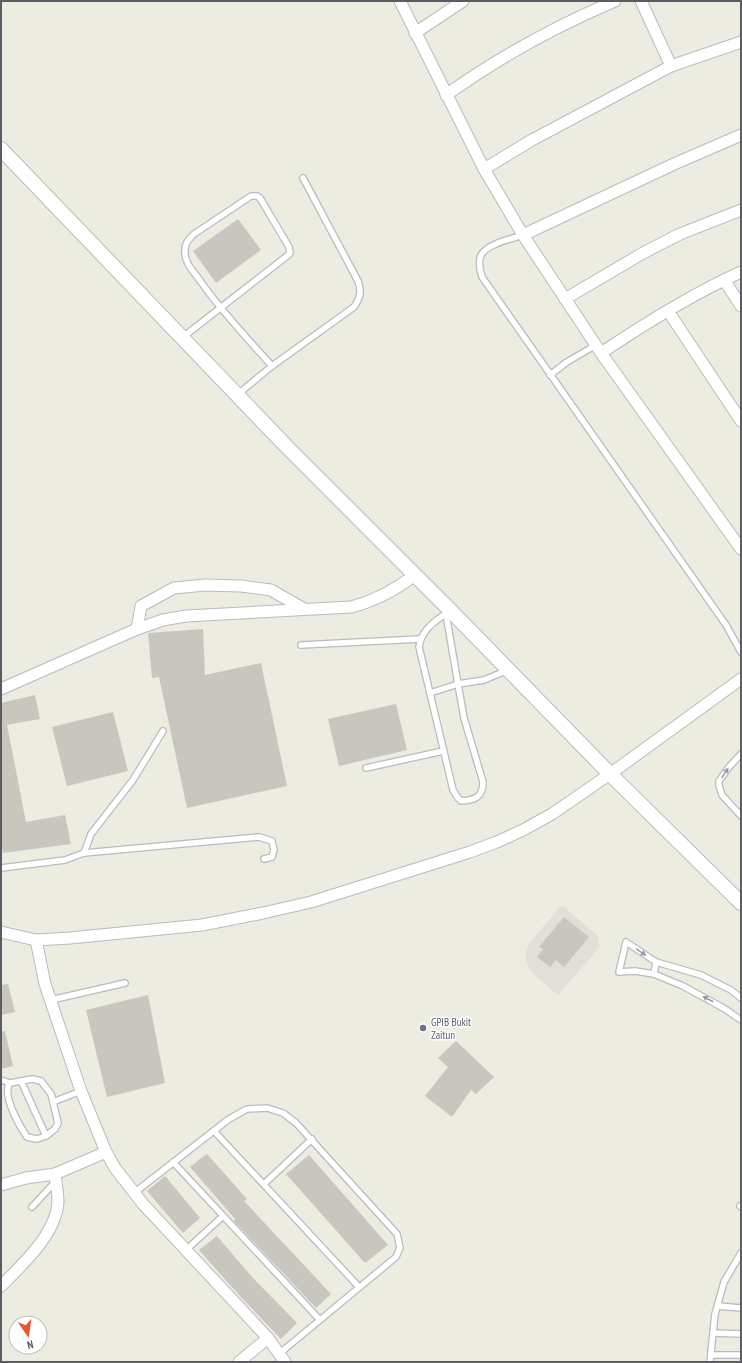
<svg xmlns="http://www.w3.org/2000/svg" width="742" height="1363" viewBox="0 0 742 1363" font-family="'PT Sans Narrow',sans-serif">
  <style>
    .industrial { fill: #e0dfd9 }
    .building { fill: #c8c6bf }
    .lines { fill: none; stroke-linecap: round; stroke-linejoin: round }
    .service-casing { stroke: #b9bbc0; stroke-width: 8 }
    .minor-casing { stroke: #b9bbc0; stroke-width: 13 }
    .tertiary-casing { stroke: #b9bbc0; stroke-width: 16 }
    .service { stroke: #fff; stroke-width: 5.5 }
    .minor { stroke: #fff; stroke-width: 11 }
    .tertiary { stroke: #fff; stroke-width: 14 }
    .oneway { fill: #9c9da1 }
    .worship-dot { fill: #6b7280; stroke: #fff; stroke-width: 1.5 }
    .labels { text-anchor: middle; stroke-width: 3; stroke-linejoin: round; paint-order: stroke }
    .worship-label { font-size: 11px; fill: #5b616d; stroke: #fff; text-anchor: start }
  </style>
  <rect width="100%" height="100%" fill="#edece1"/>
  <polygon class="industrial" points="562,905 599,937 599,948 558,995 534,975 529,968 526,961 526,952 529,943"/>
  <g class="building">
    <polygon points="238,219 261,250 216,283 193,251"/>
    <polygon points="203,629 205,675 261,663 287,786 187,808 159,677 152,678 148,633"/>
    <polygon points="35,695 40,719 7,725 26,822 65,815 71,844 3,853 1,840 1,703"/>
    <polygon points="396,704 407,750 339,766 328,719"/>
    <polygon points="113,712 128,771 67,786 52,727"/>
    <polygon points="564,917 589,937 564,967 556,960 550,967 537,957 543,949 539,947"/>
    <polygon points="8,984 15,1012 1,1015 1,985"/>
    <polygon points="148,995 165,1083 107,1097 86,1010"/>
    <polygon points="5,1031 13,1066 1,1069 1,1032"/>
    <polygon points="456,1041 494,1077 476,1094 471,1090 452,1117 425,1096 448,1067 438,1058"/>
    <polygon points="207,1154 247,1199 244,1201 331,1294 316,1308 234,1221 235,1219 190,1167"/>
    <polygon points="309,1155 388,1245 365,1263 286,1174"/>
    <polygon points="165,1176 200,1218 183,1233 147,1191"/>
    <polygon points="217,1236 253,1278 297,1323 281,1339 240,1296 199,1250"/>
  </g>
  <g class="lines">
    <defs>
      <g id="service">
        <path d="M523,235c-12,4 -36,9 -42,20 -3,7 -1,16 1,22l244,348 15,27"/>
        <path d="M183,337l104,-81 3,-3 -1,-6 -29,-49 -3,-2h-6l-57,38c-6,6 -10,10 -9,19 0,11 10,20 16,29 21,30 46,56 71,84"/>
        <polyline points="550,375 567,362 596,345"/>
        <path d="M237,395l35,-29 82,-59c6,-9 8,-15 4,-26l-55,-103"/>
        <path d="M451,611c-15,8 -30,19 -32,36l34,143 5,8 3,3c13,-1 22,-3 22,-19l-19,-64 -6,-34 26,-4 24,-10"/>
        <polyline points="301,645 420,639"/>
        <polyline points="430,693 458,684 446,614"/>
        <polyline points="741,754 729,767 719,781 719,786 722,795 741,816"/>
        <polyline points="366,768 443,751"/>
        <polyline points="84,853 259,837 272,841 274,850 272,857 264,859"/>
        <polyline points="1,868 65,860 84,853 91,834 133,780 163,731"/>
        <polyline points="654,974 656,962"/>
        <polyline points="741,998 731,990 701,975 656,962 626,942 619,972 635,971 654,974 683,986 725,1009 741,1020"/>
        <polyline points="51,1000 125,983"/>
        <polyline points="1,1080 10,1083 32,1079 41,1081 51,1094 53,1102 81,1091"/>
        <polyline points="21,1081 46,1136"/>
        <path d="M10,1083c-9,11 10,44 17,54l10,2 9,-3 9,-7 3,-6 -5,-21"/>
        <polyline points="214,1131 359,1287"/>
        <polyline points="173,1162 320,1320"/>
        <polyline points="264,1184 312,1139"/>
        <polyline points="134,1193 229,1119 247,1109 267,1108 283,1113 296,1123 397,1234 400,1248 396,1257 280,1353"/>
        <polyline points="740,1206 741,1207"/>
        <polyline points="32,1207 55,1182"/>
        <polyline points="186,1250 223,1216"/>
        <polyline points="718,1306 741,1308"/>
        <polyline points="713,1333 741,1334"/>
        <polyline points="711,1355 741,1355"/>
        <polyline points="710,1362 715,1314 724,1282 741,1253"/>
      </g>
      <g id="minor">
        <polyline points="400,1 484,169 523,235 601,353 741,549"/>
        <polyline points="641,1 671,66"/>
        <polyline points="415,33 463,1"/>
        <path d="M446,95c52,-37 110,-69 169,-94"/>
        <polyline points="484,169 532,140 671,66 741,42"/>
        <polyline points="523,235 674,164 741,135"/>
        <polyline points="724,280 741,306"/>
        <polyline points="565,299 643,253 680,234 741,210"/>
        <polyline points="668,311 741,421"/>
        <path d="M601,353c45,-30 91,-59 140,-81"/>
        <polyline points="137,629 141,606 174,588 205,585 241,586 271,590 304,609"/>
        <path d="M1,689l136,-60 26,-9 23,-4 165,-9c24,-6 44,-17 64,-32"/>
        <polyline points="1,932 36,940 70,938 202,925 263,913 311,902 470,852 497,842 523,830 552,814 610,774 741,679"/>
        <polyline points="36,940 45,984 81,1091 106,1152 115,1168 143,1204 268,1338 285,1362"/>
        <polyline points="1,1185 26,1178 55,1174 106,1152"/>
        <path d="M1,1286c22,-22 55,-52 57,-84 0,-9 -2,-19 -3,-28"/>
        <polyline points="239,1362 268,1338"/>
      </g>
      <polyline id="tertiary" points="1,149 287,447 451,611 610,774 741,903"/>
    </defs>
    <use href="#service" class="service-casing"/>
    <use href="#minor" class="minor-casing"/>
    <use href="#tertiary" class="tertiary-casing"/>
    <use href="#service" class="service"/>
    <use href="#minor" class="minor"/>
    <use href="#tertiary" class="tertiary"/>
  </g>
  <defs><path id="oneway-solid" d="M-6-.8H1V-3.2L6.5 0L1 3.2V.8H-6Z"/></defs>
  <g class="oneway">
    <use href="#oneway-solid" transform="translate(725 773) rotate(-56)"/>
    <use href="#oneway-solid" transform="translate(641 952) rotate(34)"/>
    <use href="#oneway-solid" transform="translate(708 999) rotate(-152)"/>
  </g>
  <circle class="worship-dot" cx="423" cy="1028" r="4"/>
  <g class="labels">
    <g class="worship-label">
      <text x="431" y="1026">GPIB Bukit<tspan x="431" dy="13">Zaitun</tspan></text>
    </g>
  </g>
  <rect width="742" height="1363" fill="none" stroke="#5a5c62" stroke-width="4"/>
  <g transform="translate(28 1335) rotate(167)"><circle r="19" fill="#ffffff" stroke="#bdbec0"/>
  <path d="M0-3L7 15L0 10L-7 15Z" fill="#e5572f"/>
  <text y="-6" font-size="11" font-weight="bold" text-anchor="middle" fill="#5a5c62">N</text>
  </g>
</svg>
